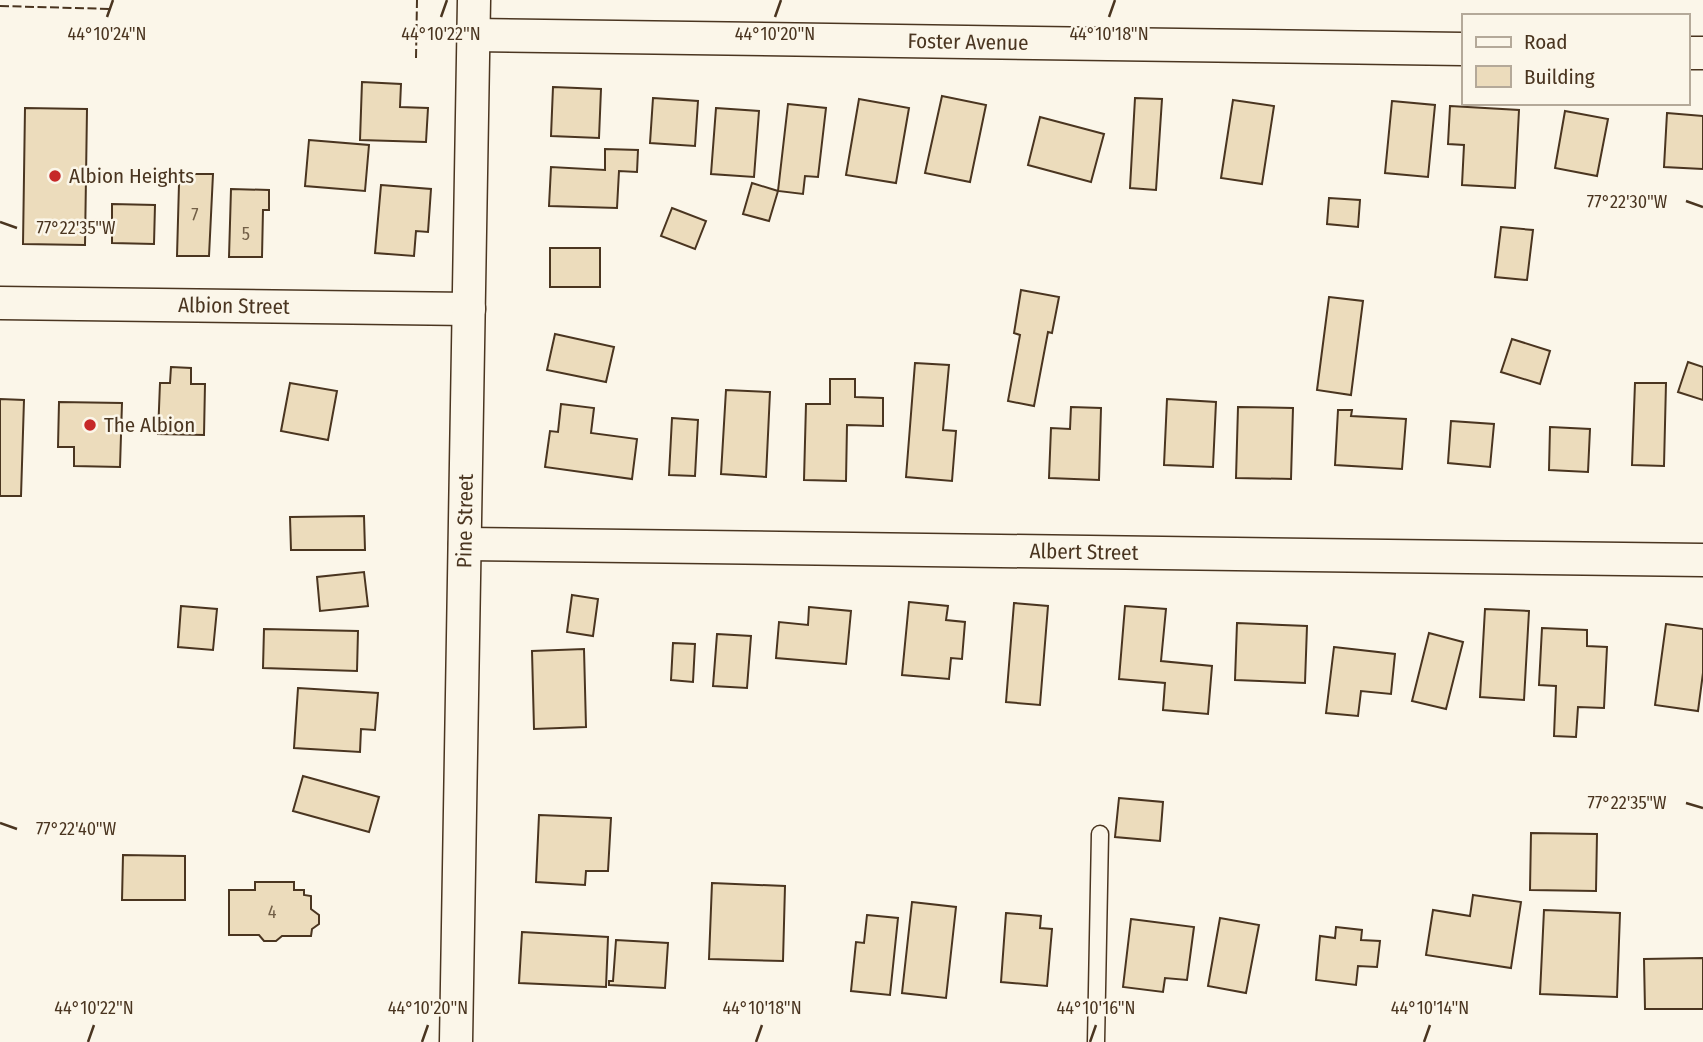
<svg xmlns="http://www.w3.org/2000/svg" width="1703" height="1042" viewBox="0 0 1703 1042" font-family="'Fira Sans Condensed',sans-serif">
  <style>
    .building { fill: #ecdcbc; stroke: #4a3520; stroke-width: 2 }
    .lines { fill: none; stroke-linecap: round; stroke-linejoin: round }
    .lane-casing { stroke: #4a3520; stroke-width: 19 }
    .street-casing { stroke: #4a3520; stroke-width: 35 }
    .lane { stroke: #fbf6e9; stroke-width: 16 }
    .street { stroke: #fbf6e9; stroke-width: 32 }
    .fence { stroke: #4a3520; stroke-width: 2; stroke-dasharray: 9 3.5; stroke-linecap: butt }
    .ticks { fill: none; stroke: #4a3520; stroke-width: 2.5 }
    .poi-dot { fill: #c62828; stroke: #fbf6e9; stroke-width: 2.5 }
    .labels { text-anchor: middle; stroke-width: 5; stroke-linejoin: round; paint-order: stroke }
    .number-label { font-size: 18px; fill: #725f47 }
    .street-label { font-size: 21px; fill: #4a3520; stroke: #fbf6e9 }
    .poi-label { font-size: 21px; fill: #4a3520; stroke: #fbf6e9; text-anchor: start }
    .ticks-label { font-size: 18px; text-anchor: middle; fill: #4a3520; stroke: #fbf6e9; stroke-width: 5; stroke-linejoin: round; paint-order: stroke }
  </style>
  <rect width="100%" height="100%" fill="#fbf6e9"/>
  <g class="building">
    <polygon points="362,82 401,84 400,107 428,108 426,142 360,140"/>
    <polygon points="553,87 601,89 599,138 551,136"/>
    <polygon points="942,96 986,105 970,182 925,173"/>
    <polygon points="653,98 698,101 695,146 650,143"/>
    <polygon points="1135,98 1162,99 1156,190 1130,188"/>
    <polygon points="859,99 909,108 896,183 846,175"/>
    <polygon points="1233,100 1274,106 1262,184 1221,178"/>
    <polygon points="1392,101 1435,105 1428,177 1385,173"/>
    <polygon points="788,104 826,108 818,177 805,176 803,194 778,191"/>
    <polygon points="1450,106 1519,110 1515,188 1462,185 1464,145 1448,144"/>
    <polygon points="25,108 87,109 85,245 23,244"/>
    <polygon points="716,108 759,111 754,177 711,174"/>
    <polygon points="1565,111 1608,119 1597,176 1555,168"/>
    <polygon points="1667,113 1703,116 1703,169 1664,167"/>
    <polygon points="1040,117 1104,134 1091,182 1028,165"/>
    <polygon points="309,140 369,145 365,191 305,186"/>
    <polygon points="605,149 638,150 637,172 619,171 617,208 549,206 551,167 605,170"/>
    <polygon points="190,174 213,174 209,256 177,256 179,184 190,184"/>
    <polygon points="752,183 778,191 769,221 743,214"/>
    <polygon points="381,185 431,189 428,232 416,231 414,256 375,253"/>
    <polygon points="231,189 269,190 269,210 263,210 262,257 229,257"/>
    <polygon points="1329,198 1360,200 1358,227 1327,224"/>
    <polygon points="112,204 155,205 154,244 112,243"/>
    <polygon points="672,208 706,221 695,249 661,236"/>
    <polygon points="1501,227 1533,230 1527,280 1495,277"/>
    <rect x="550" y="248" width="50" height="39"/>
    <polygon points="1021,290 1059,297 1052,333 1048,332 1034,406 1008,401 1020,335 1014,333"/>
    <polygon points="1329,297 1363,301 1351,395 1317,390"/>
    <polygon points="555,334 614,347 606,382 547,370"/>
    <polygon points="1512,339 1550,351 1540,384 1501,372"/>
    <polygon points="1688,362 1703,367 1703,400 1678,392"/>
    <polygon points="915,363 949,365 943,430 956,431 952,481 906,477"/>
    <polygon points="171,367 191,368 191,384 205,384 204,435 158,434 160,383 170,383"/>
    <polygon points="830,379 855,379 855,397 883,398 883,426 847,425 846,481 804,480 806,404 830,404"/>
    <polygon points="290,383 337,391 328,440 281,431"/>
    <polygon points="1635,383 1666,383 1664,466 1632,465"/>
    <polygon points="726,390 770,392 766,477 721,474"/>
    <polygon points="0,399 24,400 21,496 0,496"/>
    <polygon points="1167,399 1216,402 1213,467 1164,465"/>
    <polygon points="59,402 122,403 120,467 74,466 74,447 58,447"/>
    <polygon points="561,404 594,408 591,433 637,439 632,479 545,467 550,431 558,432"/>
    <polygon points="1071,407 1101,408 1099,480 1049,478 1051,428 1070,429"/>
    <polygon points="1238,407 1293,408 1291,479 1236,478"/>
    <polygon points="1338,410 1352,410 1351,416 1406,419 1402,469 1335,465"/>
    <polygon points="672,418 698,420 695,476 669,475"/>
    <polygon points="1451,421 1494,424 1490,467 1448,463"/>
    <polygon points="1550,427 1590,429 1588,472 1549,470"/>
    <polygon points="364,516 365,550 291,550 290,517"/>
    <polygon points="364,572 368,606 320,611 317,577"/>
    <polygon points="572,595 598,599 593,636 567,632"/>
    <polygon points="909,602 948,606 946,620 965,622 962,659 951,658 949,679 902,675"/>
    <polygon points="1014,603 1048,606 1040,705 1006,702"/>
    <polygon points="181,606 217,609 213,650 178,647"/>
    <polygon points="1125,606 1166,609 1161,661 1212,666 1208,714 1163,710 1165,683 1119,679"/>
    <polygon points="809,607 851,611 846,664 776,658 779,622 808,625"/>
    <polygon points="1485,609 1529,611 1524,700 1480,697"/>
    <polygon points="1237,623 1307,626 1305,683 1235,680"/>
    <polygon points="1666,624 1703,629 1703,673 1698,711 1655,705"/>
    <polygon points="1542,628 1587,630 1587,646 1607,647 1604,708 1578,707 1576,737 1554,736 1556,686 1539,685"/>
    <polygon points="264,629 358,631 357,671 263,668"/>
    <polygon points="1429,633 1463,642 1446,709 1412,701"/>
    <polygon points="717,634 751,636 747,688 713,686"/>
    <polygon points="673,643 695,644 693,682 671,680"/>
    <polygon points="1334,647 1395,654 1391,694 1361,691 1358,716 1326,713"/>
    <polygon points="584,649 586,727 534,729 532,651"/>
    <polygon points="298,688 378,693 375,730 361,729 360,752 294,748"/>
    <polygon points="303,776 379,797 369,832 293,811"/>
    <polygon points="1119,798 1163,802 1160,841 1115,837"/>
    <polygon points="539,815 611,818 608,871 586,871 585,885 536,882"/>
    <polygon points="1531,833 1597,834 1596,891 1530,890"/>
    <polygon points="123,855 185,856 185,900 122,900"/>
    <polygon points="255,882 294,882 294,890 304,890 304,895 311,896 311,909 319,915 319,924 312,929 311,936 282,936 276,941 264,941 259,935 229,935 229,890 255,890"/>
    <polygon points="712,883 785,886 783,961 709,959"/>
    <polygon points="1473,895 1521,902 1511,968 1426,955 1433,910 1470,916"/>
    <polygon points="912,902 956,907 946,998 902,993"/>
    <polygon points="1544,910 1620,913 1617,997 1540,994"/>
    <polygon points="1006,913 1041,916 1040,928 1052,929 1047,986 1001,982"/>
    <polygon points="867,915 898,918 890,995 851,991 856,942 864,943"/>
    <polygon points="1220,918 1259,925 1246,993 1208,986"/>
    <polygon points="1131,919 1194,927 1187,980 1165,978 1163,992 1123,987"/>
    <polygon points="1336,927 1362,930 1361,940 1380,941 1377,967 1358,966 1356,985 1316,980 1320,936 1335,938"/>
    <polygon points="522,932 608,937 606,987 519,983"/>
    <polygon points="616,940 668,943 665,988 609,985 609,981 613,981"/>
    <polygon points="1703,958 1703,1009 1645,1009 1644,959"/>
  </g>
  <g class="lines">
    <defs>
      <polyline id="lane" points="1096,1042 1100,834"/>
      <g id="street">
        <polyline points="474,35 1463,49"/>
        <polyline points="1687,53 1703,53"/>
        <polyline points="0,303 469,309"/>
        <polyline points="465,544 1703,560"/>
        <polyline points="456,1042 474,0"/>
      </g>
    </defs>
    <use href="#lane" class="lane-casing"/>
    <use href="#street" class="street-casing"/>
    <use href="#lane" class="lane"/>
    <use href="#street" class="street"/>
    <g class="fence">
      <polyline points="0,6 111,9"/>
      <polyline points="416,58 417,0"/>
    </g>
  </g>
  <path class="ticks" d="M107,17l6,-17M441,17l6,-17M775,17l6,-17M1109,17l6,-17M1686,201l17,6M0,222l17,6M1686,803l17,5M0,823l17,6M88,1042l6,-17M422,1042l6,-17M756,1042l6,-17M1090,1042l6,-17M1424,1042l6,-17"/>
  <g class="poi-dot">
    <circle cx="55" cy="176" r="7"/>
    <circle cx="90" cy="425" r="7"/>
  </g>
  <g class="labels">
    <g class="number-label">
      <text x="195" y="221">7</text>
      <text x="246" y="240">5</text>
      <text x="272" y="918">4</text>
    </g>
    <g class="street-label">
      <text transform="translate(968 42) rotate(1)" y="7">Foster Avenue</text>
      <text transform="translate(234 306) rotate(1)" y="7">Albion Street</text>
      <text transform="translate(465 521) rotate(-89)" y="7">Pine Street</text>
      <text transform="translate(1084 552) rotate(1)" y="7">Albert Street</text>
    </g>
    <g class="poi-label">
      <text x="69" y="183">Albion Heights</text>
      <text x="104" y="432">The Albion</text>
    </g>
  </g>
  <g class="ticks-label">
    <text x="107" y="40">44°10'24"N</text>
    <text x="441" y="40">44°10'22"N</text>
    <text x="775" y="40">44°10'20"N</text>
    <text x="1109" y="40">44°10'18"N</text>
    <text x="1627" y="208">77°22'30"W</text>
    <text x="76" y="234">77°22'35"W</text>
    <text x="1627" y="809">77°22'35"W</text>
    <text x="76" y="835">77°22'40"W</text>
    <text x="94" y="1014">44°10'22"N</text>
    <text x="428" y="1014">44°10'20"N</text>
    <text x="762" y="1014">44°10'18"N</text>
    <text x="1096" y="1014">44°10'16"N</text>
    <text x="1430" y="1014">44°10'14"N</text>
  </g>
  <rect x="1462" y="14" width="228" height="91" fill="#fbf6e9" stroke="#b4a999" stroke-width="2"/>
  <rect x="1476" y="37" width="35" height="10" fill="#fbf6e9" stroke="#b4a999" stroke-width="2"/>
  <text x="1524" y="49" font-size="21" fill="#4a3520">Road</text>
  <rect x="1476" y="66" width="35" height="21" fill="#ecdcbc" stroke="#b4a999" stroke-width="2"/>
  <text x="1524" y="84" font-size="21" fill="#4a3520">Building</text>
</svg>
